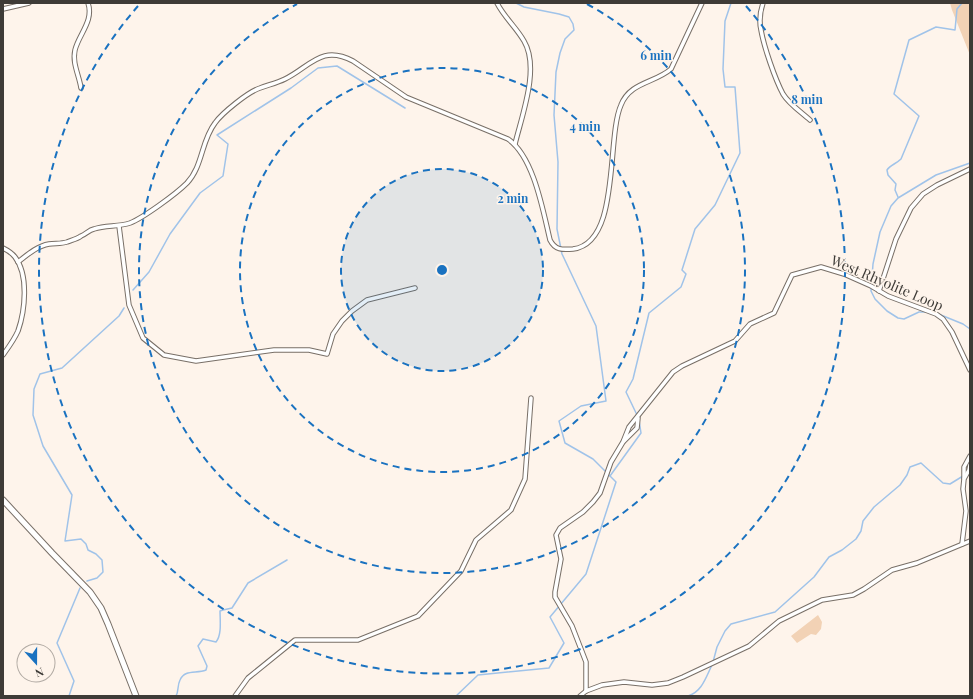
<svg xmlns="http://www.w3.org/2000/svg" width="973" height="699" viewBox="0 0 973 699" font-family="'Playfair Display',serif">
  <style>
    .green { fill: #f2d2b5 }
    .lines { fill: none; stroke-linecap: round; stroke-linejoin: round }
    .stream { stroke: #a0c3e9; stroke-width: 1.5 }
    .street-casing { stroke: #786f67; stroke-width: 5.5 }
    .secondary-casing { stroke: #786f67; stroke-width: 7 }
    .street { stroke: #fff; stroke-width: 3.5 }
    .secondary { stroke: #fff; stroke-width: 5 }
    .ring { fill: none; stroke: #1a72c0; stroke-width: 2; stroke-dasharray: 7 5 }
    .labels { text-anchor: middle; stroke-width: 3; stroke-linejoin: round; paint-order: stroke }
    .street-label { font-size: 14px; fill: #3e3b37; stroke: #fef4eb }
    .centre { fill: #1a72c0; stroke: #fef4eb; stroke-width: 2 }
    .ring-label { font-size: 12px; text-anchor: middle; font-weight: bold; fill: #1a72c0; stroke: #fef4eb; stroke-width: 3; stroke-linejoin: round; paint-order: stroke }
  </style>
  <rect width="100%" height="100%" fill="#fef4eb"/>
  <g class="green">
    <polygon points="950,3 970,3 970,55 952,10"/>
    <polygon points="818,615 822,622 821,629 816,635 811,634 797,643 791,636"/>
  </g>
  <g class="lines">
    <g class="stream">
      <path d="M898,197l-3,-7 1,-6 -8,-9 -1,-5c3,-5 9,-6 14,-11l18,-43 -25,-22 15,-54 27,-13 19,3 2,-21 5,-6"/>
      <polyline points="133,290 149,272 170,234 200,193 223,176 228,144 217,135 291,88 318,68 337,66 405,108"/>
      <polyline points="929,312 919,312 904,319 898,318 887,311 875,299 871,291 873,264 880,232 891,206 898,198 936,175 970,163"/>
      <polyline points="936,313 963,324 970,329"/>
      <polyline points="970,400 970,402"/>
      <polyline points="637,415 626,392 633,379 649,313 681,287 686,274 682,270 695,229 715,205 740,153 735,87 725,87 723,69 725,21 731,3"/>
      <polyline points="610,476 641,433 639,420"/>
      <polyline points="87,581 97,578 103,572 102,560 96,554 88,550 86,544 81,539 65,541 72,495 43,446 33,415 34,389 40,374 62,368 119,316 124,308"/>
      <polyline points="713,662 717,647 725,631 731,624 775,612 814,577 829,557 842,550 856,539 861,531 863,521 874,507 900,485 907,475 910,467 921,463 943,483 950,484 963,476"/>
      <polyline points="69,696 74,681 57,643 80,588"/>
      <path d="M176,696c3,-5 1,-10 4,-16 5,-11 16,-6 26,-10l1,-4 -9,-20 5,-7 13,3c6,-7 4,-22 4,-31l3,-1 9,-2 16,-25 39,-23"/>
      <polyline points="456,696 478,675 549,668 564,643 550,617 586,574 616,482 593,459 565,443 559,421 581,406 606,401 596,326 562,254 557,229 558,162 554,115 556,72 560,53 565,39 574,30 573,24 569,17 559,14 524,7 516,3"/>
      <path d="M688,696c14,-4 18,-19 24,-31"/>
    </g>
    <defs>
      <g id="street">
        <path d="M497,3c7,14 19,24 27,38 16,27 -2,74 -9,103"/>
        <path d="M763,3c-3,9 -4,18 -2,27 3,17 14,49 22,64 6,10 18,18 27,26"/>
        <polyline points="3,9 29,3"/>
        <path d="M81,88c-2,-13 -9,-25 -6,-38 4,-16 19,-29 13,-47"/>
        <polyline points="119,226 129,305 143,338 164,355 196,361 274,350 309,350 327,354 333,334 342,321 352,311 367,300 415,288"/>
        <path d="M3,248c4,2 9,5 12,9 14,18 10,54 3,74 -4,9 -10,17 -15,24"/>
        <path d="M18,262c9,-7 19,-16 31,-18 6,-1 12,0 18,-2 5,-2 10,-3 14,-6 5,-2 8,-6 13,-7 12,-4 24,-2 36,-6 13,-5 46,-29 57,-40 16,-17 14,-42 28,-60 7,-10 33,-31 45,-35 8,-3 17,-5 25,-9 25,-12 36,-35 68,-18l53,36 102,42c26,18 35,72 42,101 5,10 12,10 23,9 48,-6 33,-110 48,-144 9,-23 34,-22 50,-36l31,-66"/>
        <polyline points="879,291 896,239 911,208 923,194 937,185 970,169"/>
        <polyline points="624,441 637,428 638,418"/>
        <polyline points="964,478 964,467 970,456"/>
        <polyline points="962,544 966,511 963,489 964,479 969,470 970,465"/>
        <polyline points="586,691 586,662 572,626 555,597 555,592 561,559 556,535 560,528 583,512 593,502 600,493 611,462 623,442 629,427 673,372 682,366 735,341 750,324 774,313 792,275 821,267 844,274 871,286 888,296 936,314 943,319 952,332 970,370"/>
        <polyline points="235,696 248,678 295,640 358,640 418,616 461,571 476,540 511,510 525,479 531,398"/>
        <polyline points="580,696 586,691 602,685 624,682 652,685 668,683 683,677 749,646 779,621 822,600 853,595 864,589 892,570 917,563 970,541"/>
      </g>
      <polyline id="secondary" points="3,500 52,553 90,592 101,608 108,624 136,696"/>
    </defs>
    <use href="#street" class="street-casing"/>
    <use href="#secondary" class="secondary-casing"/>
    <use href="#street" class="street"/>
    <use href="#secondary" class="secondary"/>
  </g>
  <circle cx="442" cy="270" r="101" fill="#1a72c0" fill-opacity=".12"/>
  <g class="ring">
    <circle cx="442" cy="270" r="101"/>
    <circle cx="442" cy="270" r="202"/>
    <path d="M587 4A303 303 0 1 1 297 4"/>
    <path d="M746 6A403 403 0 1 1 138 6"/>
  </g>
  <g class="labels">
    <g class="street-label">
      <text transform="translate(887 283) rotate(23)" y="5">West Rhyolite Loop</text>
    </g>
  </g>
  <circle cx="442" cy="270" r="6" class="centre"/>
  <g class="ring-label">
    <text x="656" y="60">6 min</text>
    <text x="807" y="104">8 min</text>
    <text x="585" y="131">4 min</text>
    <text x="513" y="203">2 min</text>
  </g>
  <rect width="973" height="699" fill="none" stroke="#3e3b37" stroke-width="8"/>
  <g transform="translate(36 663) rotate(159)"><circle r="19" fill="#fef4eb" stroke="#b1aaa3"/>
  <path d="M0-3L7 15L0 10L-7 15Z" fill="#1a72c0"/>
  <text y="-6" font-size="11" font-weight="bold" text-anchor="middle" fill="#3e3b37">N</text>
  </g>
</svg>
